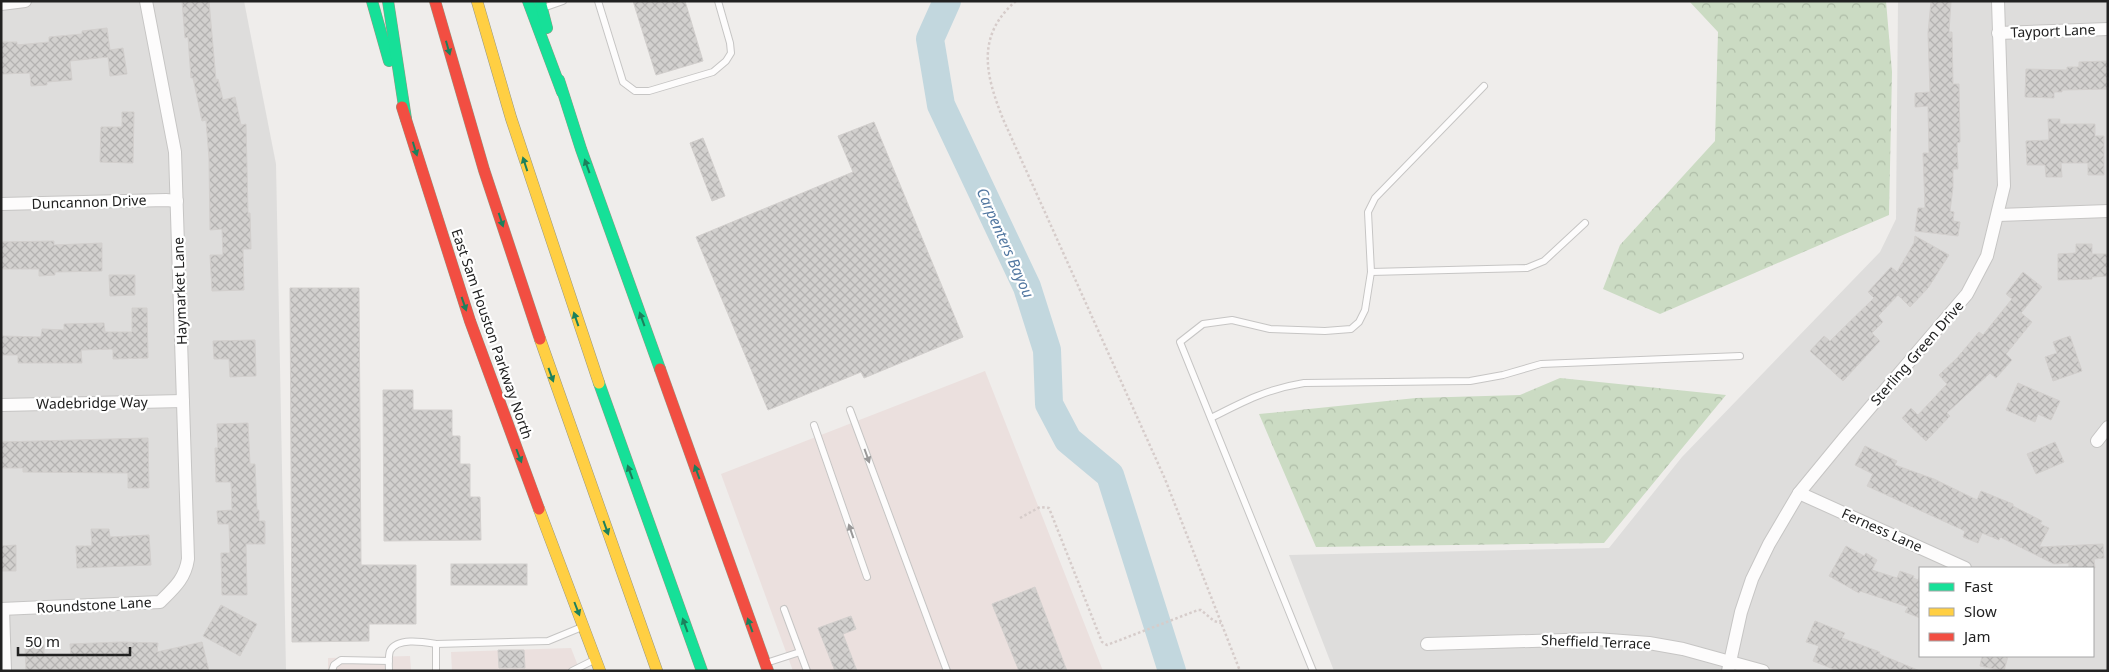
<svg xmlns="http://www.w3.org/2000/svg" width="2109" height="672" viewBox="0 0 2109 672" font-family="'Noto Sans',sans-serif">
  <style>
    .residential { fill: #dedddc; fill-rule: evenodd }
    .commercial { fill: #ebe0de }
    .forest { fill: url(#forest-crowns) }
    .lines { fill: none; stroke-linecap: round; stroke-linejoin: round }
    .river { stroke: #c2d7de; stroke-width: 28 }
    .building { fill: url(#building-cross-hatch); stroke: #d2cfcd }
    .lane-casing { stroke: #c6c5c4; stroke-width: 8 }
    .street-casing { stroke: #c6c5c4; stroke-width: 14 }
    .fast-casing { stroke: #969784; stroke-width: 12 }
    .slow-casing { stroke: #969784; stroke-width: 12 }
    .jam-casing { stroke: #969784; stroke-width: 12 }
    .path { stroke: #d6ccca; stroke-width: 2.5; stroke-dasharray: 2.5 2.5; stroke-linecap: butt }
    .lane { stroke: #fdfcfc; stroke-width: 6 }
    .street { stroke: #fdfcfc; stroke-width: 12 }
    .fast { stroke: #16e098; stroke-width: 11 }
    .slow { stroke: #ffcf43; stroke-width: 11 }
    .jam { stroke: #f24e42; stroke-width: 11 }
    .oneway { fill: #1c805c }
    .oneway2 { fill: #9a9999 }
    .labels { text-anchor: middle; stroke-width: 4.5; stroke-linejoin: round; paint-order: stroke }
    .street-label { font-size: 14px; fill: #212121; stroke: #fff }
    .water-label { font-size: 15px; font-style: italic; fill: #5378a1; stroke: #fff }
  </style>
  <defs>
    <pattern id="forest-crowns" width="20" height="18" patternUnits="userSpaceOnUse" patternTransform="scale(1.25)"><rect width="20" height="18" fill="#cbdbc3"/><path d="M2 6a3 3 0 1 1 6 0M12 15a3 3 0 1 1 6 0" fill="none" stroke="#aebca7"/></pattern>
    <pattern id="building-cross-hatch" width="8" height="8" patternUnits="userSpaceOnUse" patternTransform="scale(1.25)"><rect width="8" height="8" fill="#d2d0ce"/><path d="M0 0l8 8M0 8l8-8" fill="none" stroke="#b4b2b1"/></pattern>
  </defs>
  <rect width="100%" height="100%" fill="#efedeb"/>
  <g class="residential">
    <polygon points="1,1 244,1 276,164 286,671 1,671"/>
    <path d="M1898,1h210v670h-774l-45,-116 320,-7 73,-91 198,-205 16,-33zM1920,568h173v88h-173z"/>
  </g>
  <g class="commercial">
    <polygon points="985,371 1103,671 793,671 721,474"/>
    <polygon points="571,648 580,671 452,671 451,652"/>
    <polygon points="410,656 411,671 328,671 328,658"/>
  </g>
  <g class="forest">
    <polygon points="1689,1 1886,1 1892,72 1889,215 1660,314 1603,289 1620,245 1715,141 1718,32"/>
    <polygon points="1560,378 1726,395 1604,543 1316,547 1259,414 1416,398 1520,395"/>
  </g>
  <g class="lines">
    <polyline class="river" points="947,1 930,39 941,105 1027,287 1047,350 1049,404 1068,440 1110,475 1172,671"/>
  </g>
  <g class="building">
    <polygon points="182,1 209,1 216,80 218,79 223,100 235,97 241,125 246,124 248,213 250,213 251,249 243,249 244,290 212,291 210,255 223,255 222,229 210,230 209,158 206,120 202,121 193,78 191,78 188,37 185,38"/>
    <polygon points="633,1 685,1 703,61 656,75"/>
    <polygon points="1931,1 1951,1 1949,32 1952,32 1953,84 1959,84 1960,142 1957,143 1958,169 1953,169 1953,187 1950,211 1954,212 1953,221 1960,222 1958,236 1915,231 1918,208 1925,208 1923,153 1929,153 1928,106 1915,107 1915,93 1930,92 1928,33"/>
    <polygon points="107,28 110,50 123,48 127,74 110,76 108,57 70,61 72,80 47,82 47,85 31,86 30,73 1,74 1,42 17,42 17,45 49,42 49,37 82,34 82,31"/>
    <polygon points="2108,61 2108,89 2062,90 2062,92 2054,92 2054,98 2025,97 2026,69 2067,70 2067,67 2079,67 2079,62"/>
    <polygon points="122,112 134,112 133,163 100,162 101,127 122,127"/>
    <polygon points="2048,119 2060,119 2060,124 2095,124 2095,136 2104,136 2104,175 2088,175 2088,163 2061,163 2062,177 2046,177 2045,165 2027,165 2026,141 2049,140"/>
    <polygon points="874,122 963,337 864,378 861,372 768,410 696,237 853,172 838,136"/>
    <polygon points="703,138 725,196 712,201 690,143"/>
    <polygon points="1915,236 1949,255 1928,288 1910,307 1898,295 1878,316 1883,322 1872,333 1880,341 1843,381 1810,351 1824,336 1830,341 1874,298 1868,292 1891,267 1897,272 1914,243"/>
    <polygon points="54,241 54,245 102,243 102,271 55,272 55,275 39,276 39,269 1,269 1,242"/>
    <polygon points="2076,244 2092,244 2092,254 2108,254 2108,276 2092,277 2092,279 2058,280 2058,254 2076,253"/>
    <polygon points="2023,272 2042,287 2021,313 2032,322 2006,354 2012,360 1996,378 1990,373 1947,413 1950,416 1926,441 1902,418 1911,408 1918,415 1947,384 1939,375 1957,358 1979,332 1983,335 2012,299 2006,294"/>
    <polygon points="109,275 135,275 135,295 110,296"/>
    <polygon points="290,288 359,288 361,565 416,565 416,624 369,624 369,641 292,642"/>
    <polygon points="132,308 147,308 148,358 113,359 113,349 81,350 82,363 18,363 18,355 1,355 1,336 41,337 42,329 64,330 64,324 104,323 105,332 132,332"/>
    <polygon points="2070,336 2082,371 2053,381 2045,357 2057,353 2053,342"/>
    <polygon points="255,340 256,376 230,377 229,359 214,359 213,341"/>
    <polygon points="2018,383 2060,401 2051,420 2038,414 2035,422 2006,410"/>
    <polygon points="383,390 413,390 413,410 452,410 452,436 460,436 460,464 470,464 470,497 480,497 481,540 384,541"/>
    <polygon points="248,423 250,464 255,464 257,510 259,510 259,521 265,521 265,544 246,544 247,595 222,595 221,553 230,553 229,524 218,524 217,511 232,510 231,482 216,482 215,448 218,448 217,424"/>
    <polygon points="148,438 149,488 128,488 128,473 23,472 23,468 1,468 1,442"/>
    <polygon points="2055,442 2064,462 2036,474 2027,454"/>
    <polygon points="1865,446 1897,461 1895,465 1934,479 1977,500 1981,491 2013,504 2013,506 2042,521 2040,524 2049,528 2039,547 2103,544 2104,558 2094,559 2095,568 2069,568 2069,563 2054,564 2000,537 1999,540 1982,533 1978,543 1963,537 1965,531 1867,486 1873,474 1855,465"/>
    <polygon points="91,529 109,529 110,537 149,535 151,565 77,568 76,546 92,546"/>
    <polygon points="16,545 16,571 1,571 1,546"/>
    <polygon points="1846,546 1864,556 1866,553 1877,560 1872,570 1897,578 1900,571 1914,576 1913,578 1918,580 1920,576 1920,618 1905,612 1908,607 1860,591 1859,593 1829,576"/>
    <rect x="451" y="564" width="76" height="21"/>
    <polygon points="1035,587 1067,671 1019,671 992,604"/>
    <polygon points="221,605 257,624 240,656 203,636"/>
    <polygon points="851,616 856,629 843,634 857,671 835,671 818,628"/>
    <polygon points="1815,621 1845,633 1842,638 1880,652 1879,654 1920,671 1838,671 1813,661 1819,646 1806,642"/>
    <polygon points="121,642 158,643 157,652 202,642 209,671 26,671 25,645 44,645 44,656 71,656 70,644"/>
    <polygon points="498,650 524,650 525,668 499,668"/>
    <polygon points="1982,656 2008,656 2004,671 1980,666"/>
  </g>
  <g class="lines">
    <defs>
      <g id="lane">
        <polyline points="598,1 623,82 635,91 649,91 713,72 726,61 731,53 730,43 718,1"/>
        <polyline points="543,8 563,1"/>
        <polyline points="1371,272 1527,268 1544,261 1585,223"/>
        <polyline points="850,410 947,671"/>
        <path d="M1211,418c33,-17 56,-29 93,-35l166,-2 33,-6 38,-11 199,-8"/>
        <polyline points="814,425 867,577"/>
        <polyline points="784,609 807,671"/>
        <polyline points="766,663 800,652"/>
        <polyline points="332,671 334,665 341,660 389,661"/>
        <path d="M389,671c0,-6 -1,-14 1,-20 7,-14 34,-9 46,-7"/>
        <polyline points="436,671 436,644 548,641 582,627"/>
        <polyline points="572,671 594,660"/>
        <polyline points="1313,671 1180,342 1203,324 1232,320 1270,329 1325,331 1351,329 1359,322 1365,310 1371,272 1368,212 1375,198 1484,86"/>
      </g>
      <g id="street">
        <polyline points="1,4 25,1"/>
        <polyline points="1998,33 2108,29"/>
        <polyline points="1,204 166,200 177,201"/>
        <polyline points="1998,215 2108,211"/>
        <polyline points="1,405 183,401"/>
        <polyline points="2097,441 2108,427"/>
        <polyline points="1799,493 1965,568"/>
        <path d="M1,609l159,-7c14,-14 25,-23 28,-43l-13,-407 -29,-151"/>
        <polyline points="3,609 5,671"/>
        <polyline points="1427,644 1596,639 1649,643 1683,649 1763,671"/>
        <polyline points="1728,671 1741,612 1752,579 1769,544 1799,493 1845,437 1967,294 1987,256 2004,186 1998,1"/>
      </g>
      <g id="fast">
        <polyline points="372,1 389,61"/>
        <polyline points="388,1 406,119"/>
        <polyline points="528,1 562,92"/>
        <polyline points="540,1 547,28"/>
        <polyline points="559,80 581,149 660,369"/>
        <polyline points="599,383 702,671"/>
      </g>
      <g id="slow">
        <polyline points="477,1 511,118 599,383"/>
        <polyline points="540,339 657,671"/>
        <polyline points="539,509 600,671"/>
      </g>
      <g id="jam">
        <polyline points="435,1 484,170 540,339"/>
        <polyline points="402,107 470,321 539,509"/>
        <polyline points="660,369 768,671"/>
      </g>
    </defs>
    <use href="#lane" class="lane-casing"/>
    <use href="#street" class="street-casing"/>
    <use href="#fast" class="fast-casing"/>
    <use href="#slow" class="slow-casing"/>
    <use href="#jam" class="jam-casing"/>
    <g class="path">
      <path d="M1016,1c-41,35 -30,75 -13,118l162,360 75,192"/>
      <polyline points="1020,518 1040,507 1049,508 1102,642 1107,645 1198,610 1201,610 1214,621 1221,623"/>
    </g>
    <use href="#lane" class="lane"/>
    <use href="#street" class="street"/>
    <use href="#fast" class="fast"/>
    <use href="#slow" class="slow"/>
    <use href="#jam" class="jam"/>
  </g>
  <defs><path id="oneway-solid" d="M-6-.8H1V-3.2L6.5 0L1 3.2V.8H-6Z" transform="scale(1.25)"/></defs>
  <g class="oneway">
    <use href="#oneway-solid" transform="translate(448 48) rotate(74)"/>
    <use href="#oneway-solid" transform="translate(415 149) rotate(73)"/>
    <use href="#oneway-solid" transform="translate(525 164) rotate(-108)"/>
    <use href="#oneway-solid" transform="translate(587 166) rotate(-110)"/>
    <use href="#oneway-solid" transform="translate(501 220) rotate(72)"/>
    <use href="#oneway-solid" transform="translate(464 304) rotate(71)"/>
    <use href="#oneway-solid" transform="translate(576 319) rotate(-109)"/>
    <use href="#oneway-solid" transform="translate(642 319) rotate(-110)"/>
    <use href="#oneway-solid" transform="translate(551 375) rotate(70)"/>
    <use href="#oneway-solid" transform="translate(519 456) rotate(69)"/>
    <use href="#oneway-solid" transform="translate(630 472) rotate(-110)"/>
    <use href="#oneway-solid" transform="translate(697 472) rotate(-110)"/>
    <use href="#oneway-solid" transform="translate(606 528) rotate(70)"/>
    <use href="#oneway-solid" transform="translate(577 609) rotate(69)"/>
    <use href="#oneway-solid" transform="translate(685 625) rotate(-110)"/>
    <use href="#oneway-solid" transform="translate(750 625) rotate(-110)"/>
  </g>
  <g class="oneway2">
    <use href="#oneway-solid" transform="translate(867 456) rotate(70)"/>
    <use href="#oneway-solid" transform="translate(851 531) rotate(-109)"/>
  </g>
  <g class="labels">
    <g class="street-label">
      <text transform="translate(2053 31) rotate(-2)" y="5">Tayport Lane</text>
      <text transform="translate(89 202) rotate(-2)" y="5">Duncannon Drive</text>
      <text transform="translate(180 291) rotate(-92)" y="5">Haymarket Lane</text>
      <text transform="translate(492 334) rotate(71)" y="5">East Sam Houston Parkway North</text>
      <text transform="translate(1917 353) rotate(-49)" y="5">Sterling Green Drive</text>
      <text transform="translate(92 403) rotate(-1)" y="5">Wadebridge Way</text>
      <text transform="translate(1882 530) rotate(24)" y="5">Ferness Lane</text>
      <text transform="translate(94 605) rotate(-3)" y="5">Roundstone Lane</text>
      <text transform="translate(1596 642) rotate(2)" y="5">Sheffield Terrace</text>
    </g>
    <g class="water-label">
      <text transform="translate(1005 243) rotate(66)" y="5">Carpenters Bayou</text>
    </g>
  </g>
  <rect width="2109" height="672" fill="none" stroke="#212121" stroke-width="5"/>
  <rect x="1919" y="567" width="175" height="90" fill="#ffffff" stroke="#a6a6a6"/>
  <rect x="1929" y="583" width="25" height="8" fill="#16e098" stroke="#a6a6a6"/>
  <text x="1964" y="592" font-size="15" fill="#212121">Fast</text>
  <rect x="1929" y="608" width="25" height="8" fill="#ffcf43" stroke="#a6a6a6"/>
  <text x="1964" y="617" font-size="15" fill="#212121">Slow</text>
  <rect x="1929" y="633" width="25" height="8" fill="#f24e42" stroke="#a6a6a6"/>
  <text x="1964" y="642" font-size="15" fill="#212121">Jam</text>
  <path d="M18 647v8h112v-8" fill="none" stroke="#212121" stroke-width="2.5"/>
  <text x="25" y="647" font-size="15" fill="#212121" stroke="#ffffff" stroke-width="4" paint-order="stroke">50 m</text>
</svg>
